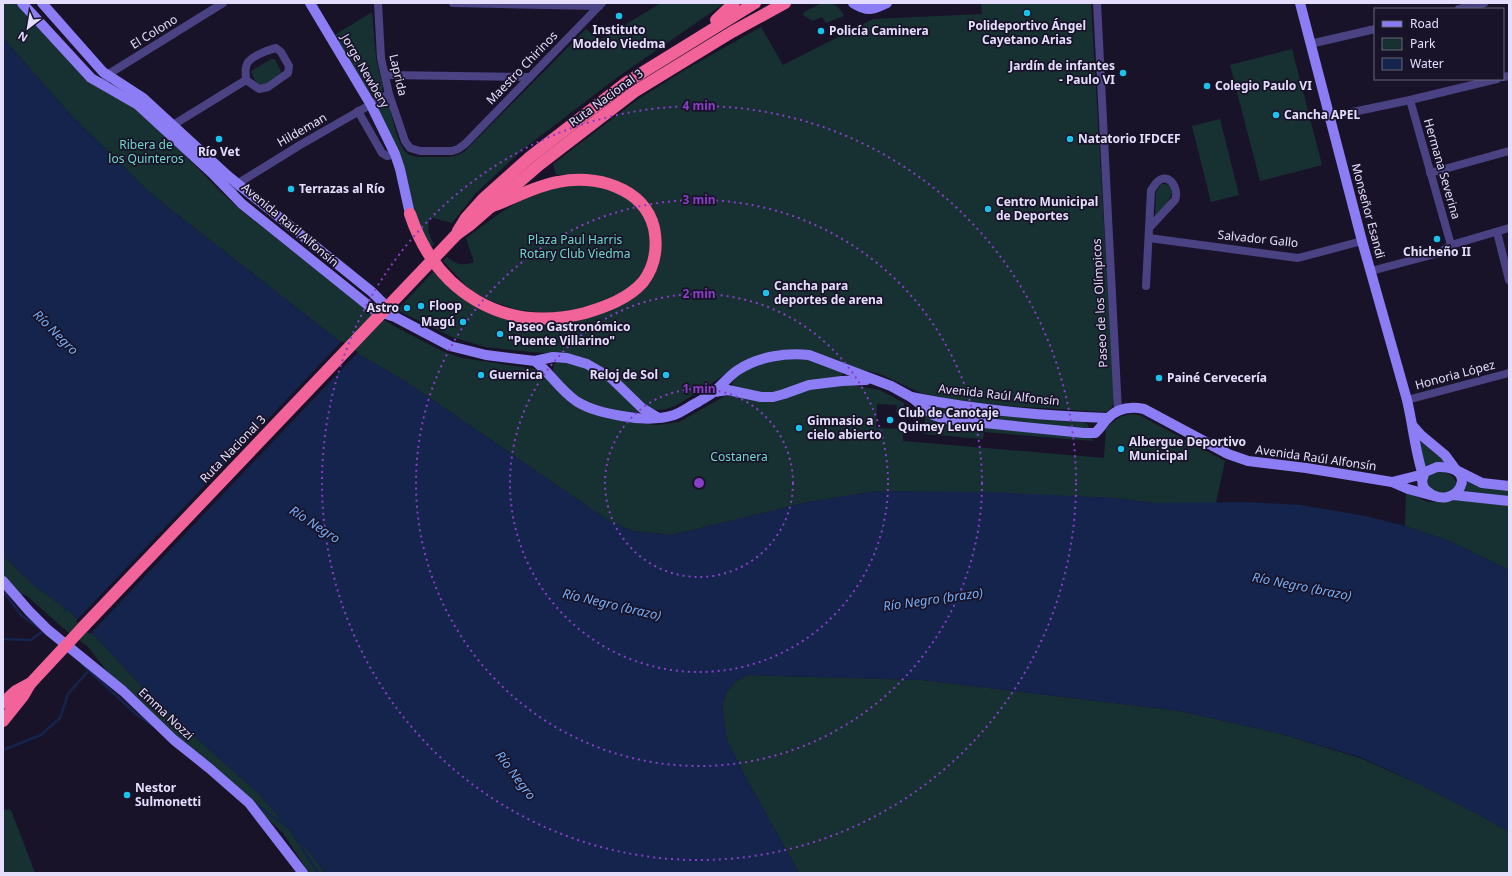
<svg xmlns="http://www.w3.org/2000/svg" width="1512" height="876" viewBox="0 0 1512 876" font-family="'Noto Sans',sans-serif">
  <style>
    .green { fill: #173133 }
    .water { fill: #14244c }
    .pier { fill: #191329 }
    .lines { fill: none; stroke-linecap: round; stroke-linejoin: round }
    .stream { stroke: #14244c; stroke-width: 2.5 }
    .street { stroke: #4b4284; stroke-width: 8 }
    .secondary { stroke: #8c7df4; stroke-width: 10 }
    .highway { stroke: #f2639a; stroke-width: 12 }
    .highway-bridge { stroke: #f2639a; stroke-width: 12 }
    .ring { fill: none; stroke: #863ec5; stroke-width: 2; stroke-dasharray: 2 4 }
    .poi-dot { fill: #1ac2ec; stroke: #191329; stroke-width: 1.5 }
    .labels { text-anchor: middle; stroke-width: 3.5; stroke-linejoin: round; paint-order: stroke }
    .poi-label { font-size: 12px; font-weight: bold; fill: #e4defc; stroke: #191329; text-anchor: start }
    .street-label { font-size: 12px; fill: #e4defc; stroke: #191329 }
    .park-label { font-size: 12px; fill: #6fd8c8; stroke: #191329 }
    .water-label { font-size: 13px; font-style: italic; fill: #75acf3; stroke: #191329 }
    .centre { fill: #863ec5; stroke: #191329; stroke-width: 2 }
    .ring-label { font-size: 12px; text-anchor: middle; font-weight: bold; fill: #863ec5; stroke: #191329; stroke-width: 3.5; stroke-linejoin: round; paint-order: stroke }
  </style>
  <rect width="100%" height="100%" fill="#191329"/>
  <g class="green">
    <path d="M3,3h13l71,77 49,28 27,25 60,61 20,18 135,105 27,15 37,19 20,7 73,11 7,4 20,20 75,30 20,2 22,-3 46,-26 4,-1 11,1 110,-11 30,5 24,13v9h-8l1,-7 -20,-1 -1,24 27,1v12l201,17 2,-30c10,-9 19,-16 33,-13l86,46 -9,42h-62l-38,-5 -239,-7 -69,11 -136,33 -39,-4 -24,-10 -201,-138 -60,-35 -179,-140 -21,-17 -78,-77 -67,-76z"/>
    <path d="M661,3h64l-106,73 -97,74 -46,43 -24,30 -22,-6c-3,11 -2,18 4,27l-3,3 -11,-18 -42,-119v-4l6,-4 5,3c3,11 9,43 19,49 6,4 18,3 25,3 11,0 21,1 31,-5l122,-123 14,11z"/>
    <path d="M822,3c11,0 16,1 22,13l-18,7 -4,-6 -9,4 -10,-6 1,-3z"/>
    <path d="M981,3h110l23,393c0,8 -1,12 -8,16l-96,-6 -71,-8 -18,-5 -41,-19 -24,-6 -21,-9 -33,-9 -68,18 -32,22 -27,16 -9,3 -8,1 -10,-2 -22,-21 -67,-33 -28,-2 -46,-5 -33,-10 -55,-27 36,-38c33,30 50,44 95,50l111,-29 21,-64 -41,-46 -12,-6 -10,-1 -23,-2 -18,1 -3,-11 84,-64 51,-32 73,-41 22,38 90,-46 109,-5z"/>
    <polygon points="372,12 376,58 383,87 382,95 378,98 371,95 335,35"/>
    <polygon points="1292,49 1322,165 1260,181 1230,65"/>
    <polygon points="271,59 274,59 276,61 282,74 262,86 257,85 251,72 253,70"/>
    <polygon points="1220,119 1239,195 1211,202 1192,126"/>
    <path d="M577,183l44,9 22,21 5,13 3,30 -13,25 -26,19 -40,10 -23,3 -31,-3 -24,-8 -12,-5 -14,-9 -25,-27 4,-4c9,8 16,9 27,5l-8,-24c10,-7 20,-15 30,-22 24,-18 52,-28 81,-33z"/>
    <path d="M1161,184c26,-1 0,27 -6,34l1,-26z"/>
    <path d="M805,358l38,15 -2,4 -69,17 -37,-7 -3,-2c2,-15 40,-25 54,-26 6,-1 13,0 19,-1z"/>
    <path d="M558,361c6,1 15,1 21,3 23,7 46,30 60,49l-37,-5 -26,-12 -20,-20 -3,-5 1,-7z"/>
    <polygon points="935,406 1042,419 1083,422 1087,424 1089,427 1086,430 945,415 934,410"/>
    <polygon points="925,415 931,418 946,423 1092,438 1093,441 984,432 983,439 924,434"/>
    <polygon points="1419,440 1447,463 1425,467"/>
    <path d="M1444,471c30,15 -3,31 -15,16 -2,-2 -2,-4 -2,-6 1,-10 9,-9 17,-10z"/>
    <polygon points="1464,479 1479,487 1509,491 1509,497 1463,491"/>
    <polygon points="1406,493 1412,494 1425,501 1430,502 1456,500 1509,506 1509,570 1449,541 1405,526"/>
    <polygon points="3,556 36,587 67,609 98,639 157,703 259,794 310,853 325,873 309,873 283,833 214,769 123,691 87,646 63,628 26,595 16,594 3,576"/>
    <polygon points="748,675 922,680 1180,711 1278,733 1360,758 1419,784 1481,816 1509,832 1509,873 799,873 746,778 727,740 722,706 727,691 735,682"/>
    <polygon points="3,809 11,810 35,873 3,873"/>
  </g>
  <polygon class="water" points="3,38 70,114 148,191 169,208 348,348 408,383 609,521 633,531 672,535 808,502 877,491 990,492 1116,498 1154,503 1247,502 1301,505 1366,516 1405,526 1449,541 1509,570 1509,832 1481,816 1419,784 1360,757 1278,733 1180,711 922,680 748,675 735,682 727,691 722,706 727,740 746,778 799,873 325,873 310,853 259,794 157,703 98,639 67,609 36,587 3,556"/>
  <polygon class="pier" points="342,341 358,352 90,634 76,621"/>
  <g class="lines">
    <g class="stream">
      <polyline points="3,591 21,615 42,630"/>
      <polyline points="64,611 67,609"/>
      <polyline points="3,639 31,640 43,631"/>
      <polyline points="82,664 136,714 152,725"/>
      <polyline points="3,750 41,735 60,718 68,694 89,670"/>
      <polyline points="253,802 290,829 318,873"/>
    </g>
    <g class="street">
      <polyline points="378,3 381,58 389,94 405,141 410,148 420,151 452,151 458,149 465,144 602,3"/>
      <polyline points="453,3 599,6"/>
      <polyline points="1097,3 1118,411"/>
      <polyline points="1459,9 1484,3"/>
      <polyline points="1310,44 1375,29"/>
      <path d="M276,48l5,4 8,14 -1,7 -20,14 -9,2 -13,-9c0,-4 -1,-10 0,-13 1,-10 22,-17 30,-19z"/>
      <polyline points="385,75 530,77"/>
      <polyline points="1503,77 1509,76"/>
      <polyline points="105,80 107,75 223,3"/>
      <polyline points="1410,100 1451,245"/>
      <polyline points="358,111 382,153 387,156 395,154"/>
      <polyline points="1329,117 1410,100 1497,79"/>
      <polyline points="170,129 173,125 246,80"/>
      <polyline points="1430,173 1509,151"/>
      <polyline points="231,193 237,184 300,145 389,94"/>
      <polyline points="1497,232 1509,280"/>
      <polyline points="1149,238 1298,258 1362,241"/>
      <polyline points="1371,271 1439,253 1451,245 1509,228"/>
      <path d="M1146,286l5,-96c2,-2 4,-6 6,-8 11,-11 23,6 18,18l-26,28"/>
      <polyline points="1407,400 1509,373"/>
    </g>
    <g class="secondary">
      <polyline points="22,3 91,78 138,105 212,173 242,204 374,310 395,317 450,346 486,355 535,361 553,357 567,358 587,364 611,378 642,408 657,417"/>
      <polyline points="42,3 103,72 143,98 228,176 372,292 384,304 388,314"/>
      <polyline points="310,3 371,105 395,154 400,169 410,214"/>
      <path d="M853,3c14,9 20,7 34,0"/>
      <path d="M1300,3l62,238 45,159c6,25 8,51 16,75"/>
      <path d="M535,361c15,12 25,29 41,40 14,9 30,12 46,15 16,3 36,4 52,-1 8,-3 16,-9 24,-13 6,-4 13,-7 18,-12 7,-6 14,-15 22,-20 20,-13 48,-18 71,-15l82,31 20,11 22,18 12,4 139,14h11c5,-4 8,-10 13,-15 10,-10 22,-12 36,-9l84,45 20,7 58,7 86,14 16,7 26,7"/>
      <polyline points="714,392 728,390 761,397 773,397 784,394 809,385 842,381 866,380"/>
      <path d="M911,397c65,13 132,19 197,21"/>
      <polyline points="1413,426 1421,435 1445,455 1456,470"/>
      <path d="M1437,467c47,-2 18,48 -10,24 -7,-6 -5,-12 -2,-19z"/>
      <polyline points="1458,471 1482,483 1509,486"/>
      <polyline points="1392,482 1416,476 1423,476"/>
      <polyline points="1453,495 1509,501"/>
      <polyline points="3,581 29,611 48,630 123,691 174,740 209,768 249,803 303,873"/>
    </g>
    <g class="highway">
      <polyline points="716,20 734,3"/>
      <path d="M410,214c26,78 93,120 175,99 20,-6 43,-14 58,-31 12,-16 15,-34 11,-54 -10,-41 -60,-54 -96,-46 -24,4 -45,17 -68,25"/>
      <polyline points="458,231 466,218 483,199 530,157 627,82 755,3"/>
      <polyline points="457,234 471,224 539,165 634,92 732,32 785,3"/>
      <polyline points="84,626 378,317"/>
      <polyline points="3,703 16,691 29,684"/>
      <polyline points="3,721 23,696 30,684"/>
    </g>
    <g class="highway-bridge">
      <polyline points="378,317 457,234"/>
      <polyline points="30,684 84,626"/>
    </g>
  </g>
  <g class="ring">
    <circle cx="699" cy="483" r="94"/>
    <circle cx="699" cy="483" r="189"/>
    <circle cx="699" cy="483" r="283"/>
    <circle cx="699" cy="483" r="377"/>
  </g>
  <g class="poi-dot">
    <circle cx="1027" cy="13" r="4"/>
    <circle cx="619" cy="16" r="4"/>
    <circle cx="821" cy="31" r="4"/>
    <circle cx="1123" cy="73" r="4"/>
    <circle cx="1207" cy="86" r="4"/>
    <circle cx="1276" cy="115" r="4"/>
    <circle cx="219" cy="139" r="4"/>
    <circle cx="1070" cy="139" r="4"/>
    <circle cx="291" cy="189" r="4"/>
    <circle cx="988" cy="209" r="4"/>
    <circle cx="1437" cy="239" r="4"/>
    <circle cx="766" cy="293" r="4"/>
    <circle cx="421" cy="306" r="4"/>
    <circle cx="407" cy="308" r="4"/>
    <circle cx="463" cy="322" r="4"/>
    <circle cx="500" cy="334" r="4"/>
    <circle cx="481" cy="375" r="4"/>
    <circle cx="666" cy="375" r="4"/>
    <circle cx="1159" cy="378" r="4"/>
    <circle cx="890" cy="420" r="4"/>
    <circle cx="799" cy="428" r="4"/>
    <circle cx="1121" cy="449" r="4"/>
    <circle cx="127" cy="795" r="4"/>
  </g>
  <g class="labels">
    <g class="poi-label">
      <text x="1027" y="30" text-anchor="middle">Polideportivo Ángel<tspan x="1027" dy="14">Cayetano Arias</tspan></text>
      <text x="619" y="34" text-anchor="middle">Instituto<tspan x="619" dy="14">Modelo Viedma</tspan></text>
      <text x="829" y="35">Policía Caminera</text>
      <text x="1115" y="70" text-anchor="end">Jardín de infantes<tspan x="1115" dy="14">- Paulo VI</tspan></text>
      <text x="1215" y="90">Colegio Paulo VI</text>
      <text x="1284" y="119">Cancha APEL</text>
      <text x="1078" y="143">Natatorio IFDCEF</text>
      <text x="219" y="156" text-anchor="middle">Río Vet</text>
      <text x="299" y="193">Terrazas al Río</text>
      <text x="996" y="206">Centro Municipal<tspan x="996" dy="14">de Deportes</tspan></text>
      <text x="1437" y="256" text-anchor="middle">Chicheño II</text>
      <text x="774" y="290">Cancha para<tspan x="774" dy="14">deportes de arena</tspan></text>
      <text x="429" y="310">Floop</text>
      <text x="399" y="312" text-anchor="end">Astro</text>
      <text x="455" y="326" text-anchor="end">Magú</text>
      <text x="508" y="331">Paseo Gastronómico<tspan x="508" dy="14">"Puente Villarino"</tspan></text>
      <text x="489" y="379">Guernica</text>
      <text x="658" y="379" text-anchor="end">Reloj de Sol</text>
      <text x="1167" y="382">Painé Cervecería</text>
      <text x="898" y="417">Club de Canotaje<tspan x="898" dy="14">Quimey Leuvú</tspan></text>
      <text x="807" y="425">Gimnasio a<tspan x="807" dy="14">cielo abierto</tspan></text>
      <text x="1129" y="446">Albergue Deportivo<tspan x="1129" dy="14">Municipal</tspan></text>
      <text x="135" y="792">Nestor<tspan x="135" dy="14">Sulmonetti</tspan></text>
    </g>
    <g class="street-label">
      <text transform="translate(154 32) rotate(-32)" y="4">El Colono</text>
      <text transform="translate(522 68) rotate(-46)" y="4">Maestro Chirinos</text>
      <text transform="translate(365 71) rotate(60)" y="4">Jorge Newbery</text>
      <text transform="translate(398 75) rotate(77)" y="4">Laprida</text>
      <text transform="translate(606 98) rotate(-36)" y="4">Ruta Nacional 3</text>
      <text transform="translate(302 130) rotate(-30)" y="4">Hildeman</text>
      <text transform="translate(1442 169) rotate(74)" y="4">Hermana Severina</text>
      <text transform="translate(1368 211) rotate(75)" y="4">Monseñor Esandi</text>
      <text transform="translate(290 225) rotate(40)" y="4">Avenida Raúl Alfonsín</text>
      <text transform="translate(1258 239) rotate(6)" y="4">Salvador Gallo</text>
      <text transform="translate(1100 303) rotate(-93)" y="4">Paseo de los Olímpicos</text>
      <text transform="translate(1455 375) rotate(-15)" y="4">Honoria López</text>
      <text transform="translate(999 395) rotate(6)" y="4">Avenida Raúl Alfonsín</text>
      <text transform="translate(233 449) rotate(-46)" y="4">Ruta Nacional 3</text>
      <text transform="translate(1316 458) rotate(8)" y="4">Avenida Raúl Alfonsín</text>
      <text transform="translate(166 714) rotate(43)" y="4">Emma Nozzi</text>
    </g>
    <g class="park-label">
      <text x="146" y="149">Ribera de<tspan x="146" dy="14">los Quinteros</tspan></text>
      <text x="575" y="244">Plaza Paul Harris<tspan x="575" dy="14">Rotary Club Viedma</tspan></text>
      <text x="739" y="461">Costanera</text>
    </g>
    <g class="water-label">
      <text transform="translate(56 332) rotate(45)" y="5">Río Negro</text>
      <text transform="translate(315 524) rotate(33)" y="5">Río Negro</text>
      <text transform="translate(1302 586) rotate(11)" y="5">Río Negro (brazo)</text>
      <text transform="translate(933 599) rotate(-8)" y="5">Río Negro (brazo)</text>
      <text transform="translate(612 604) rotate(13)" y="5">Río Negro (brazo)</text>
      <text transform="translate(516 775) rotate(53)" y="5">Río Negro</text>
    </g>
  </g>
  <circle cx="699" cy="483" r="6" class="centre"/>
  <g class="ring-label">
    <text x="699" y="110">4 min</text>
    <text x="699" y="204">3 min</text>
    <text x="699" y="298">2 min</text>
    <text x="699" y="393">1 min</text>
  </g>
  <rect width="1512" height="876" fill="none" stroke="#e4defc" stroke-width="8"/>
  <rect x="1374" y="8" width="130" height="72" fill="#191329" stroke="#6a647d"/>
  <rect x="1382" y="21" width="20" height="6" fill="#8c7df4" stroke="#6a647d"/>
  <text x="1410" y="28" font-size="12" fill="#e4defc">Road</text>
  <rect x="1382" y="38" width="20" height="12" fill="#173133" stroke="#6a647d"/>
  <text x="1410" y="48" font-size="12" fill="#e4defc">Park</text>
  <rect x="1382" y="58" width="20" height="12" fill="#14244c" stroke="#6a647d"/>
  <text x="1410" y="68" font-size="12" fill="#e4defc">Water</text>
  <g transform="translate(28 28) rotate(211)" stroke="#191329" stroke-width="3" paint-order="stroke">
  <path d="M0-3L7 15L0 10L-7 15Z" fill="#e4defc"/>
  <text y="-6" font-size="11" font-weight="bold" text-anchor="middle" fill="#e4defc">N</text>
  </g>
</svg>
